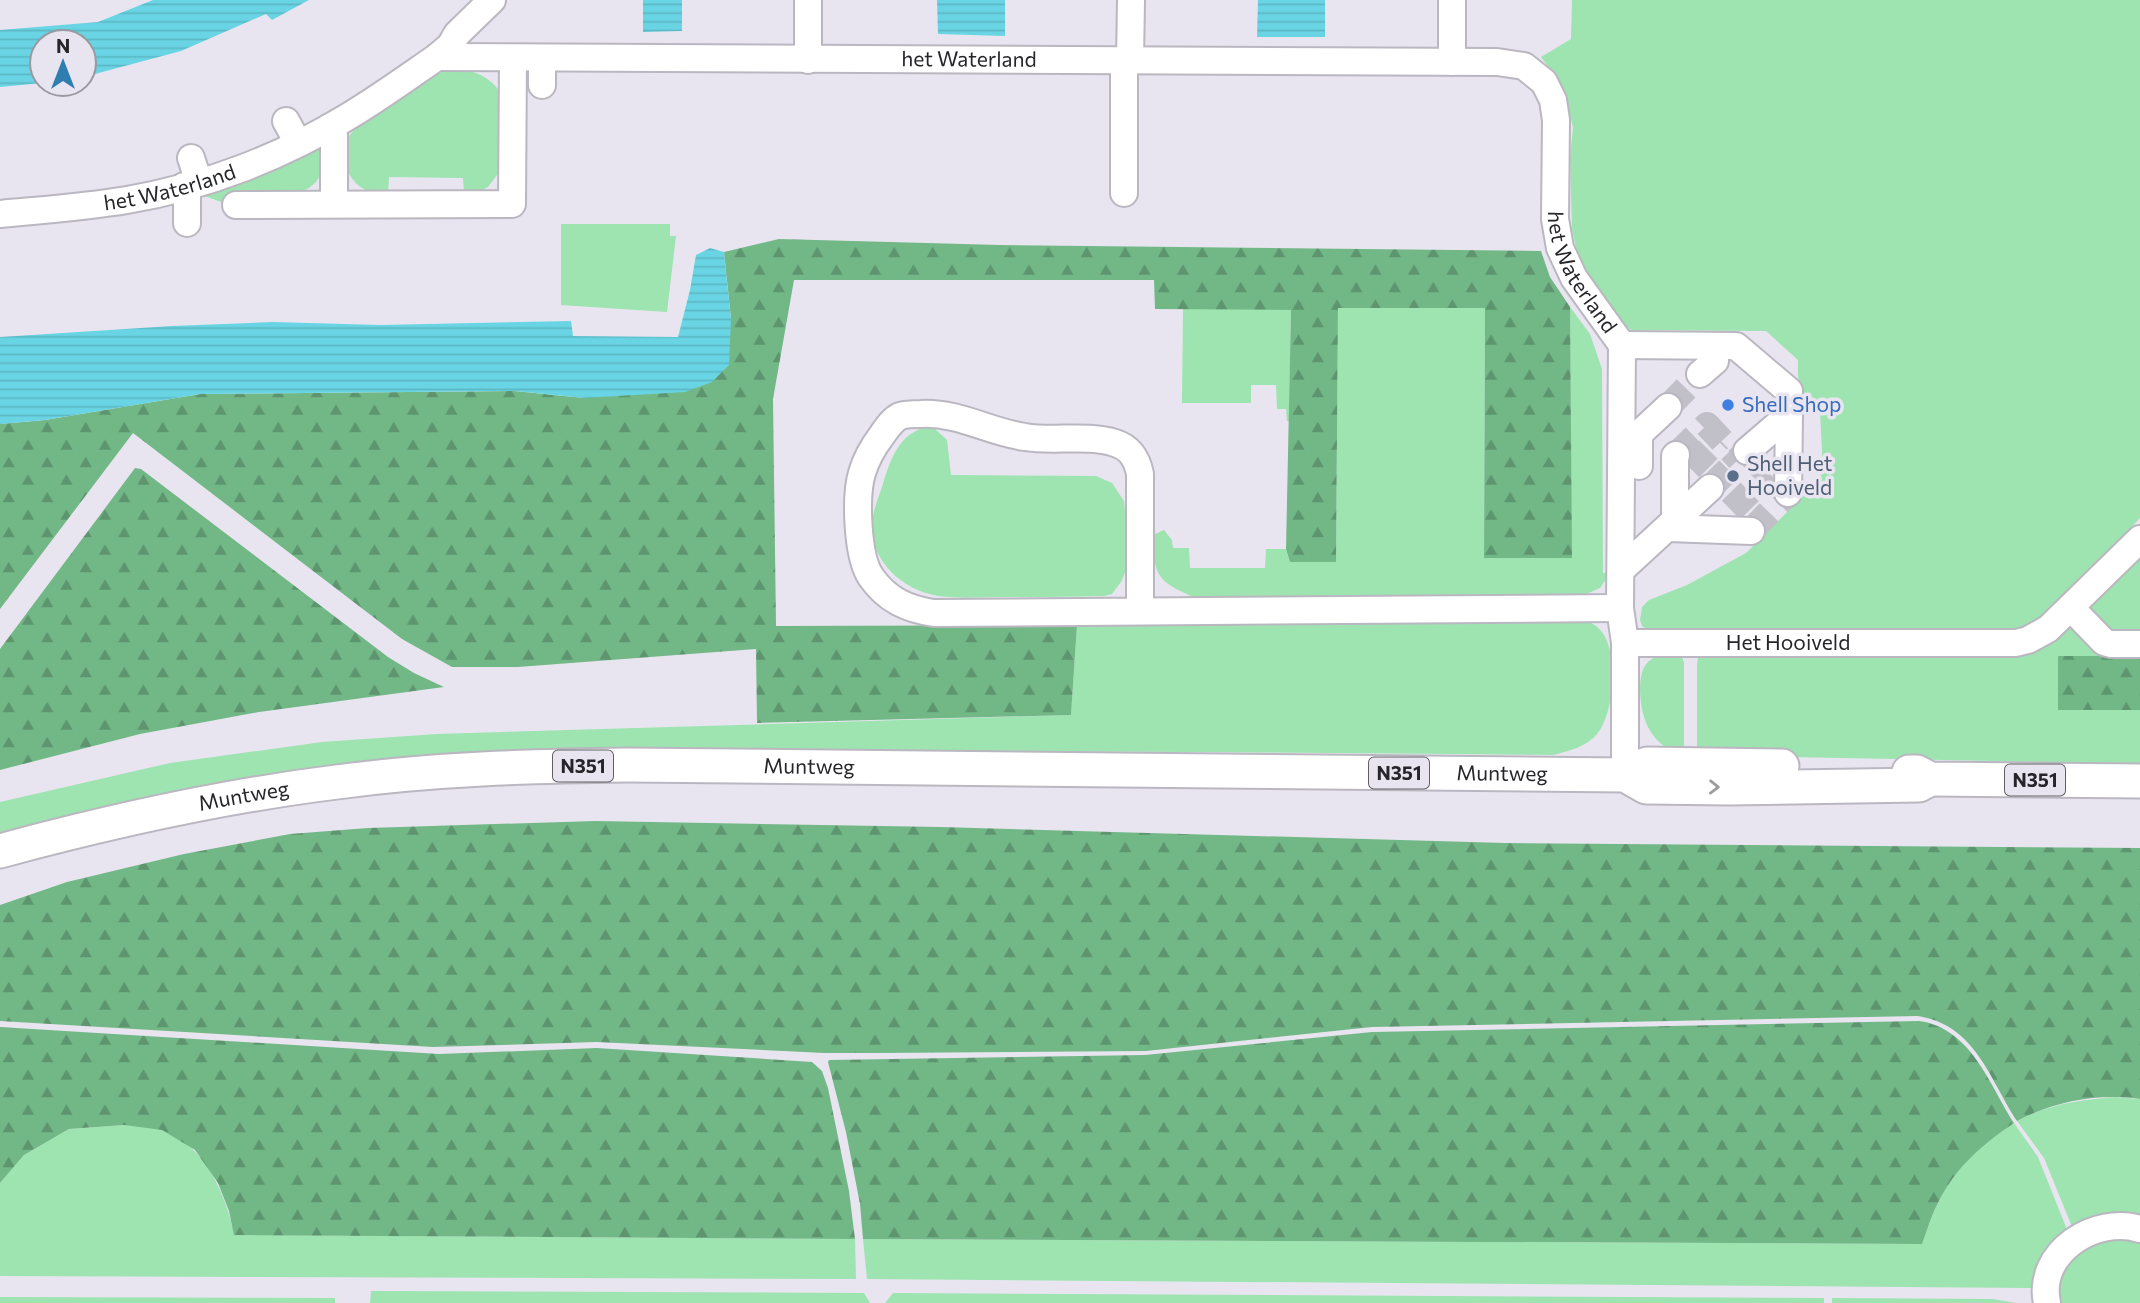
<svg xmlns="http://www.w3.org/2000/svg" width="2140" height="1303" viewBox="0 0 2140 1303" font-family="Commissioner,sans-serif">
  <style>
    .green { fill: #9de4b0 }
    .forest { fill: url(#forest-firs) }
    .water { fill: url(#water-rules) }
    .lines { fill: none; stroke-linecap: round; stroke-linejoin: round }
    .minor-tunnel { stroke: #c1bfc8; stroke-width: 26; stroke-dasharray: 26 13; stroke-linecap: butt }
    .minor-casing { stroke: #bab7c1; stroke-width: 30 }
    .major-casing { stroke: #bab7c1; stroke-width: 37 }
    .minor { stroke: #fff; stroke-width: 26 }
    .major { stroke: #fff; stroke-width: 33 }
    .oneway { stroke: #9d9d9f }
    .shop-dot { fill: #3f7fe0; stroke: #e8e5f0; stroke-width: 2.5 }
    .service-dot { fill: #5c6f8a; stroke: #e8e5f0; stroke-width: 2.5 }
    .labels { text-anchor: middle; stroke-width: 7; stroke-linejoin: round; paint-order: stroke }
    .shield { fill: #e8e5f0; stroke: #605f65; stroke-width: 2 }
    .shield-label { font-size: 19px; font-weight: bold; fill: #262529 }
    .street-label { font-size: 21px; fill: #262529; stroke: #e8e5f0 }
    .shop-label { font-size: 21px; fill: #366cbe; stroke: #e8e5f0; text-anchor: start }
    .service-label { font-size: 21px; fill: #4e5e75; stroke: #e8e5f0; text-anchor: start }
  </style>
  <defs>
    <pattern id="forest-firs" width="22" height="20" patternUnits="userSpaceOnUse" patternTransform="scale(1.75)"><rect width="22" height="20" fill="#72b886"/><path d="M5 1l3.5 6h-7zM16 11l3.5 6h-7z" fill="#5d956e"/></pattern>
    <pattern id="water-rules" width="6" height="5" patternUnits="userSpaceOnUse" patternTransform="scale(1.75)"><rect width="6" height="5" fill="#69d5e4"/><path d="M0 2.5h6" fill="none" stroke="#5bb7c4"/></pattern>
  </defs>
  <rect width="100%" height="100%" fill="#e8e5f0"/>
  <g class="green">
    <path d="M1572,0h568v518l-87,93 -33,20 -369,1 -9,-6 -2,-6 2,-13 7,-7 38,-15 59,-32 70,-70 7,-11 -3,-62c-19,-21 -23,-20 -22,-50l-32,-29 -134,-1 -6,-2 -16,-20 -31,-46 -7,-33 -2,-72 3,-30 -11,-41 -21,-29 30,-18z"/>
    <path d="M465,70c17,4 26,9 36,23l-1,78 -12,16 -10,5 -14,3 -1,-17 -74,-1 -1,18c-18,-1 -31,-6 -40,-23 -19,-36 24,-57 48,-73 12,-8 24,-19 37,-24 10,-5 21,-4 32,-5z"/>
    <polygon points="316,148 321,150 322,172 316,182 309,188 295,195 232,206 202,195"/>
    <polygon points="561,224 670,224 670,236 676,236 667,312 561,305"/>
    <path d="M1338,307l147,1 -1,249 87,1 -1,-251 20,27 12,35 1,204h7l-10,15 -16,7 -391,2c-23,-11 -39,-16 -39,-45 -1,-7 -1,-11 1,-18l9,-4 8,10 1,8h16l1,20h75l1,-19h20l4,13h46z"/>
    <polygon points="1183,309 1291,309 1289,421 1287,421 1286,409 1277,409 1276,385 1251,385 1251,403 1182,403"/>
    <path d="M923,428l12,1 12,11 4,35 145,1 16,7 12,18 3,28v39l-6,14 -9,12 -8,2c-32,1 -64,1 -97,1 -23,0 -47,2 -69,-1 -36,-6 -68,-35 -66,-73 1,-12 6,-25 10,-36 7,-23 15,-51 41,-59z"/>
    <polygon points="2140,555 2140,634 2112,634 2088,609"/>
    <path d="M1564,618c11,1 23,1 32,8 25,18 19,87 1,108 -11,13 -28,17 -44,21 -267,-2 -533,-6 -800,-2 -141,3 -282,0 -423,14 -111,11 -222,37 -330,65v-30l170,-39 152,-21 115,-8 634,-19 6,-90z"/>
    <polygon points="2072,627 2110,656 2058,710 2140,710 2140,764 1697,755 1697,663 1698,658 1704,654 2047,644"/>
    <path d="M1677,654l5,3 2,6v92c-32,-8 -43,-34 -44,-64 0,-13 1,-27 15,-34 6,-3 15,-3 22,-3z"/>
    <path d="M2115,1097l25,2v124l-65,11 -31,-76 -27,-37c32,-17 63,-21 98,-24z"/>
    <path d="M2014,1123l24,34 32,80 -35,50 -5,1 -1163,-9 -4,-40 1059,5c5,-13 9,-28 16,-41 17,-35 44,-58 76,-80z"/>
    <path d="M124,1125c12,1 27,1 39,5 44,18 61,62 72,105l620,4 1,40 -856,-3v-93l24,-28 45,-26z"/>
    <polygon points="2140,1236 2140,1303 2055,1303 2054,1288 2079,1242"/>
    <polygon points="371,1291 864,1293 870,1303 370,1303"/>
    <polygon points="893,1293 1824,1298 1824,1303 885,1303"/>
    <polygon points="0,1297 335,1298 335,1303 0,1303"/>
    <polygon points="1832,1298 1993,1299 2016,1303 1832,1303"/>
  </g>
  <g class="forest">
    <polygon points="779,239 1000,245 1541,251 1550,277 1570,307 1572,558 1484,558 1485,308 1338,308 1336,562 1290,562 1286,549 1291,310 1155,309 1154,280 794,280 773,399 776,626 1077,625 1071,715 757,723 756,649 518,667 452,667 402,639 133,433 0,609 0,424 45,420 200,394 515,391 584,398 731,319 724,252"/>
    <polygon points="135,468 141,469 388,657 414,673 444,687 259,712 140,734 0,770 0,649"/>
    <rect x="2058" y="656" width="82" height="54"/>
    <path d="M595,821l346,6 564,16 635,5v251c-42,-6 -85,2 -123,22 -28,-43 -42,-97 -100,-105l-545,11 -226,24 -272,2h-49l-228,-11 -164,5 -433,-26v-116l67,-23 117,-28 106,-20 78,-6z"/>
    <path d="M1919,1021c52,7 70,63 95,102 -32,22 -59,45 -76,80 -7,13 -11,28 -16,41l-1059,-5 -3,-35 -14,-72 -18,-70 1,-2 316,-5 227,-23z"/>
    <polygon points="0,1027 439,1054 597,1048 812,1062 822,1071 828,1088 849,1191 855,1239 234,1235 229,1211 218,1183 195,1150 162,1130 124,1125 69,1129 24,1155 0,1183"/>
  </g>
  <g class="water">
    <polygon points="153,0 309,0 272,20 266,14 181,51 91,75 84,76 84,42 42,42 42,83 0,87 0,30 98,22"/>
    <polygon points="643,0 682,0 682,31 643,32"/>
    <polygon points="937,0 1005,0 1005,36 938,34"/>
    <polygon points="1258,0 1325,0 1325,37 1257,37"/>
    <polygon points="710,248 724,252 731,319 729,365 712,382 685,392 584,398 515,391 200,394 45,420 0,424 0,337 172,326 273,322 380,325 571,321 573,336 678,337 690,290 696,255"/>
  </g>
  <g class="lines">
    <g class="minor-tunnel">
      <polyline points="1668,407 1700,374"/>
      <polyline points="1676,455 1707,425 1739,459"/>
      <polyline points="1690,468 1719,439"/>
      <polyline points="1710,488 1747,451"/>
      <polyline points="1731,510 1769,473"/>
      <polyline points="1751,531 1788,493"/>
    </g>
    <defs>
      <g id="minor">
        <path id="s1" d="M437,57l1060,5 27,4 20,16 9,18 3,20 -1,99 5,29 14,30 48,67 -2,263 5,35v132"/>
        <polyline points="542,58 542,85"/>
        <polyline points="808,60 808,0"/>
        <polyline points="1130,61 1131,0"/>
        <polyline points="1452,62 1452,0"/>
        <polyline points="286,121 298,143"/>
        <polyline points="330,127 334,135 334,204"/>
        <polyline points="191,158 199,182"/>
        <polyline points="184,186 187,195 187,223"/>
        <polyline points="1124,193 1124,61"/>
        <polyline points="236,205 512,204 513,58"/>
        <path id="s2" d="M0,214c42,-4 85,-7 127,-14 77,-13 155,-43 222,-84 30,-18 59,-39 88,-59l13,-11 7,-12 35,-34"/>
        <polyline points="1622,345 1736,346 1789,391 1789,415 1747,451"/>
        <polyline points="1700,374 1715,361 1715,346"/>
        <polyline points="1639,466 1639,434 1668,407"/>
        <polyline points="1788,493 1789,415"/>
        <polyline points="1675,521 1675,456 1676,455"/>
        <polyline points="1668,528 1751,531"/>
        <polyline points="1621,570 1710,488"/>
        <polyline points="2071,608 2104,642 2111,644 2140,644"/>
        <path d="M1140,611v-137c-3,-15 -9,-26 -25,-31 -27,-9 -62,-1 -90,-6 -36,-5 -66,-25 -104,-23 -7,0 -15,0 -21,2 -8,4 -13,12 -18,19 -9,12 -16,24 -20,38 -7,23 -5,84 9,104 16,23 36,32 63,36l686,-5"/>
        <path id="s3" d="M1625,643h391l12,-3 20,-11 92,-90"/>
        <path d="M2047,1303c-11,-51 49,-88 93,-74"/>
      </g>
      <g id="major">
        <polyline points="1909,772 1917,772 1930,779 2140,781"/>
        <polyline points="1625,775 1647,764 1782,766"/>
        <path id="s4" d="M0,851c111,-30 223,-55 337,-69 96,-13 194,-16 291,-17l997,10 21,12 83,1 190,-3 11,-6"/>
      </g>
    </defs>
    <use href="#minor" class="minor-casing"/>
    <use href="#major" class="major-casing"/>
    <use href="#minor" class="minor"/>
    <use href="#major" class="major"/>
  </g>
  <defs><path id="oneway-chevron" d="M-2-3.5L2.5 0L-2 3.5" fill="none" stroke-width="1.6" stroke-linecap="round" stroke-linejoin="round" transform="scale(1.75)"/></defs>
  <use class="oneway" href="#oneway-chevron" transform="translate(1714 787) rotate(1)"/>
  <circle class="shop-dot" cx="1728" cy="405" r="7"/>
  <circle class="service-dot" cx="1733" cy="476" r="7"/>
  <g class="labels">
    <g class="shield">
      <rect x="553" y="750.5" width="60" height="31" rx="5"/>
      <rect x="1369" y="757.5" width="60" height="31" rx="5"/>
      <rect x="2005" y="764.5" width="60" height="31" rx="5"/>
    </g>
    <g class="shield-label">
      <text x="583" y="773">N351</text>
      <text x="1399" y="780">N351</text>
      <text x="2035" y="787">N351</text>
    </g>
    <g class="street-label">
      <text dy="7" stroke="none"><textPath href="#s1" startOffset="532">het Waterland</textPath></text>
      <text dy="7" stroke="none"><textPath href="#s2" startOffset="172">het Waterland</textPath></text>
      <text dy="7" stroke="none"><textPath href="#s1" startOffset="1312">het Waterland</textPath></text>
      <text dy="7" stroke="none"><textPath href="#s3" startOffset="163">Het Hooiveld</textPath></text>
      <text dy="7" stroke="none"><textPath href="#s4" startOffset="817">Muntweg</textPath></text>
      <text dy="7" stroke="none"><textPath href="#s4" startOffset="1510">Muntweg</textPath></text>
      <text dy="7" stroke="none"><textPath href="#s4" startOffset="250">Muntweg</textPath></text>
    </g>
    <g class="shop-label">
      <text x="1742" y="412">Shell Shop</text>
    </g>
    <g class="service-label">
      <text x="1747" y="471">Shell Het<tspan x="1747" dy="24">Hooiveld</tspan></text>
    </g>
  </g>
  <g transform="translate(63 63)"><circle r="33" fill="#e8e5f0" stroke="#9a98a0" stroke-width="2"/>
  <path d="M0-5L12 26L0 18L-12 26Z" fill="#2e7fb0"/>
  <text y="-10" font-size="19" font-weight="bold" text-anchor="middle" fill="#262529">N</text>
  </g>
</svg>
